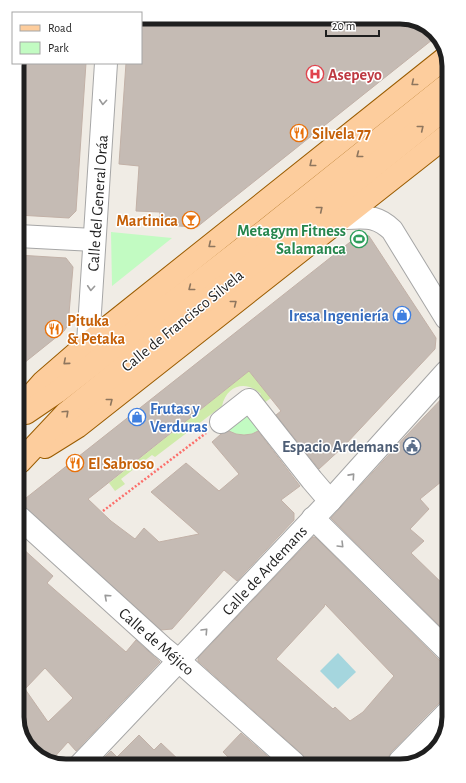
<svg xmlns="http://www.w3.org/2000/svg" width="466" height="783" viewBox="0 0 466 783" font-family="'Alegreya Sans',sans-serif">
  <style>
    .grass { fill: #cfebaa }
    .park { fill: #c2fbc2 }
    .water { fill: #a5d6de }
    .building { fill: #c5bbb4; stroke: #c2b1a7; fill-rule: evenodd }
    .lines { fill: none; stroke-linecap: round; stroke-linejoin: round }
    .minor-casing { stroke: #a6a6a6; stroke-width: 24 }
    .major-casing { stroke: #9a5c00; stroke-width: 24 }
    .path { stroke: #fc6e6a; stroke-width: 2.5; stroke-dasharray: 2 2; stroke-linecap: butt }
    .minor { stroke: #fff; stroke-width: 22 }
    .major { stroke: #fdcd9d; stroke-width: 22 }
    .oneway { stroke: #8e765e }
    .oneway2 { stroke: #9a9a9a }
    .labels { text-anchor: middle; stroke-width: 3; stroke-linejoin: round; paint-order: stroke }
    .health-label { font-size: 16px; font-weight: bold; fill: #be3a42; stroke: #fff; text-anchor: start }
    .food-label { font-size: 16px; font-weight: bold; fill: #c56008; stroke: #fff; text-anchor: start }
    .street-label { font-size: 16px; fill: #1f1f1f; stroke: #fff }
    .leisure-label { font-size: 16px; font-weight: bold; fill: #27864d; stroke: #fff; text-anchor: end }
    .shop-label { font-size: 16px; font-weight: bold; fill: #366cbe; stroke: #fff; text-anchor: end }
    .service-label { font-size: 16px; font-weight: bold; fill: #4e5e75; stroke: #fff; text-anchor: end }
    .rim { fill: none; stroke: #1f1f1f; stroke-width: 5 }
  </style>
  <rect width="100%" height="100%" fill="#f0ece5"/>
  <path class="grass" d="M249,371l22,27 -7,5 -5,-7 2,-2c-15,-14 -34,-9 -39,12l-67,51 -3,-2 -31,24 4,5 -10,7 -6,-8z"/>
  <g class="park">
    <polygon points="111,232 172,238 112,286"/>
    <path d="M247,415l15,13c-10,9 -24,9 -35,2z"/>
  </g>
  <polygon class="water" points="338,653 356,672 338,689 320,671"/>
  <g class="building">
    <polygon points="141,17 397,17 404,25 411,20 428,25 437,36 197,227 159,225 160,212 136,211 139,166 119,164 126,63 141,63"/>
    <polygon points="17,63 86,63 76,211 69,218 18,215"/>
    <polygon points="359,235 369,236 436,338 435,349 344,446 319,469 276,415 281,411 249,371 88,499 111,521 135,539 144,528 159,542 199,534 151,492 186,463 219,491 239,474 212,442 221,434 229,431 236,434 244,435 252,434 258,431 300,486 281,500 294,513 294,520 237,581 224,570 172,629 161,630 25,507 26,498"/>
    <polygon points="18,255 66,258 73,267 68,325 64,331 19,367"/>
    <polygon points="447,393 447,477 420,499 429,509 410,529 424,541 411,553 448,589 448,634 331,518 405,437"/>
    <path d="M313,537h2l125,124 9,3v35h-4l-5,3 -49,50 -3,6v4l-81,1 -5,-9 -104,-93v-3zM325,604l69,72 -31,36 -13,9 -15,-14 -2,2 -57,-50 48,-52z"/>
    <path d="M21,547l32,29 -6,7 79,69 10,-12 24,22 -84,89 -8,-9 -18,20 -11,-4 -17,-19zM45,668l28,30 -25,24 -23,-33z"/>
    <polygon points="241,733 274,762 272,763 235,764 223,752"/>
    <polygon points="444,734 441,744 422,761 417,761"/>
    <polygon points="139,735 154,750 161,743 183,764 97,765 111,751 117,757"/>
  </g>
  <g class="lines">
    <defs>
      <g id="minor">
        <path d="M342,218c23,0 33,-4 50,12l54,88"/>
        <polyline points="18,236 94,240"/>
        <polyline points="88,343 106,63"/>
        <polyline points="221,422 249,400 312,480 330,501"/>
        <polyline points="20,518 162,647 178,660 294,763"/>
        <polyline points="313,518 449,652"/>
        <polyline points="400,761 449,711"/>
        <polyline points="79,766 330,501 446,372"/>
      </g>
      <g id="major">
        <polyline points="20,408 43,382 88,343 444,59"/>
        <polyline points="26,413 57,392 244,247 444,87"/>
        <polyline points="45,447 77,427 445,137"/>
        <polyline points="20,462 66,413 445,109"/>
      </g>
    </defs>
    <use href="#minor" class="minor-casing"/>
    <use href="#major" class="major-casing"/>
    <polyline class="path" points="103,511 206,433"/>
    <use href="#minor" class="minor"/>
    <use href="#major" class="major"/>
  </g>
  <defs><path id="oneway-chevron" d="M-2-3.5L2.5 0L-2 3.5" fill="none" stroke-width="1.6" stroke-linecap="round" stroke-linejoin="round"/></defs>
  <g class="oneway">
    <use href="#oneway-chevron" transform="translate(414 83) rotate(141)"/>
    <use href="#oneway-chevron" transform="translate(421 128) rotate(-39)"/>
    <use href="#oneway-chevron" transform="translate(359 155) rotate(142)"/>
    <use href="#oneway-chevron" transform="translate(312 164) rotate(141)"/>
    <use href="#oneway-chevron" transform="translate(320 209) rotate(-39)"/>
    <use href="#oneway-chevron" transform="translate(211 245) rotate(141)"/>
    <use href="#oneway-chevron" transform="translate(191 288) rotate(142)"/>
    <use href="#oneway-chevron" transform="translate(234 303) rotate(-38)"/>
    <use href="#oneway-chevron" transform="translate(66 362) rotate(139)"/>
    <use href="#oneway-chevron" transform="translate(110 401) rotate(-38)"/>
    <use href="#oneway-chevron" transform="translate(66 413) rotate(-43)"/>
  </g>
  <g class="oneway2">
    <use href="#oneway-chevron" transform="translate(103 102) rotate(94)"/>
    <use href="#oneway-chevron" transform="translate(91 288) rotate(94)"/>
    <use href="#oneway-chevron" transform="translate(352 476) rotate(-48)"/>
    <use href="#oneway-chevron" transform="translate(341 545) rotate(45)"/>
    <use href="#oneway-chevron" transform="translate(107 597) rotate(-138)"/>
    <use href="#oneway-chevron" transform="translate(205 631) rotate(-47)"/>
  </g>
  <defs>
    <symbol id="hospital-ring" viewBox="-11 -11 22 22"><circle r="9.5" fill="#fff" stroke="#e0444e" stroke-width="1.5"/><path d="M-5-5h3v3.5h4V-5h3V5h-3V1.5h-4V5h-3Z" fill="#e0444e"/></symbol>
    <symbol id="restaurant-ring" viewBox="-11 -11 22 22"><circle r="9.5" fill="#fff" stroke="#e8710a" stroke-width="1.5"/><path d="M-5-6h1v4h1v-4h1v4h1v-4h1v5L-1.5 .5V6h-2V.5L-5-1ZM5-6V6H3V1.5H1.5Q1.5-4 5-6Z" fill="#e8710a"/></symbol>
    <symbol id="bar-ring" viewBox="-11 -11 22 22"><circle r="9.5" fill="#fff" stroke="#e8710a" stroke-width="1.5"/><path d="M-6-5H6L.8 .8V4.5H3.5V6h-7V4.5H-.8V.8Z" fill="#e8710a"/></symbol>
    <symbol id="stadium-ring" viewBox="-11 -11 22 22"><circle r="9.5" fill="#fff" stroke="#2e9e5b" stroke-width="1.5"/><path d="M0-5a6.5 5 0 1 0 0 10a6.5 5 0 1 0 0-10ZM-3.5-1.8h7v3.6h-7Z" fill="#2e9e5b"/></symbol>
    <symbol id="shop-ring" viewBox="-11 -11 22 22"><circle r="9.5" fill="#fff" stroke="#3f7fe0" stroke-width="1.5"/><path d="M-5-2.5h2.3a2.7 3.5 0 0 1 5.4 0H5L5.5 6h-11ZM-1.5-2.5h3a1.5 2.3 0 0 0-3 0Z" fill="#3f7fe0"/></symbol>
    <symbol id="civic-ring" viewBox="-11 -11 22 22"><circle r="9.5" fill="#fff" stroke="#5c6f8a" stroke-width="1.5"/><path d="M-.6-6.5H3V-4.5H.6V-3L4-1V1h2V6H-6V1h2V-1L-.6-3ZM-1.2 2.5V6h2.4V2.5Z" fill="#5c6f8a"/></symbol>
  </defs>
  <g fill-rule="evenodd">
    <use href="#hospital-ring" x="305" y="64" width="20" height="20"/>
    <use href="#restaurant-ring" x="289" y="123" width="20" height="20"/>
    <use href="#bar-ring" x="181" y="210" width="20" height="20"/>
    <use href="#stadium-ring" x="349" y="229" width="20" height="20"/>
    <use href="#shop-ring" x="392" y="305" width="20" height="20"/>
    <use href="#restaurant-ring" x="44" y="319" width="20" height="20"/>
    <use href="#shop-ring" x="127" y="407" width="20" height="20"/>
    <use href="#civic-ring" x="402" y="436" width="20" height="20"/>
    <use href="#restaurant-ring" x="65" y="453" width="20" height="20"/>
  </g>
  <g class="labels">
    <g class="health-label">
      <text x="328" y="80">Asepeyo</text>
    </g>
    <g class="food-label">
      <text x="312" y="139">Silvela 77</text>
      <text x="178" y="226" text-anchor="end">Martinica</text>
      <text x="67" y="326">Pituka<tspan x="67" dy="18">&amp; Petaka</tspan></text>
      <text x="88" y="469">El Sabroso</text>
    </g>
    <g class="street-label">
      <text transform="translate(97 203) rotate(-86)" y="6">Calle del General Oráa</text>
      <text transform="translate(182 320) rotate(-39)" y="6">Calle de Francisco Silvela</text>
      <text transform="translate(264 570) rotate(-47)" y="6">Calle de Ardemans</text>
      <text transform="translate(157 641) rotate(41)" y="6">Calle de Méjico</text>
    </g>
    <g class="leisure-label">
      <text x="346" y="236">Metagym Fitness<tspan x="346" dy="18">Salamanca</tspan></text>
    </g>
    <g class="shop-label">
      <text x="389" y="321">Iresa Ingeniería</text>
      <text x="150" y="414" text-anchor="start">Frutas y<tspan x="150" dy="18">Verduras</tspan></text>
    </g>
    <g class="service-label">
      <text x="399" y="452">Espacio Ardemans</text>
    </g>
  </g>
  <path d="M0 0H466V783H0ZM66 24H400A42 42 0 0 1 442 66V717A42 42 0 0 1 400 759H66A42 42 0 0 1 24 717V66A42 42 0 0 1 66 24Z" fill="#fff" fill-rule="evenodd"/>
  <path class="rim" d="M66 24H400A42 42 0 0 1 442 66V717A42 42 0 0 1 400 759H66A42 42 0 0 1 24 717V66A42 42 0 0 1 66 24Z"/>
  <rect x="12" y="12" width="130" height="52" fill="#ffffff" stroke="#a5a5a5"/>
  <rect x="20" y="25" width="20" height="6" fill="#fdcd9d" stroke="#a5a5a5"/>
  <text x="48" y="32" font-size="12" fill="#1f1f1f">Road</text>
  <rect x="20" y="42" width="20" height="12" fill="#c2fbc2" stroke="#a5a5a5"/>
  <text x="48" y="52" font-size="12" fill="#1f1f1f">Park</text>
  <path d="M326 30v6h53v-6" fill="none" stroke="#1f1f1f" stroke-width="2"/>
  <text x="332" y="30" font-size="12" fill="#1f1f1f" stroke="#ffffff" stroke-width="3" paint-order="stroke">20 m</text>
</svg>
